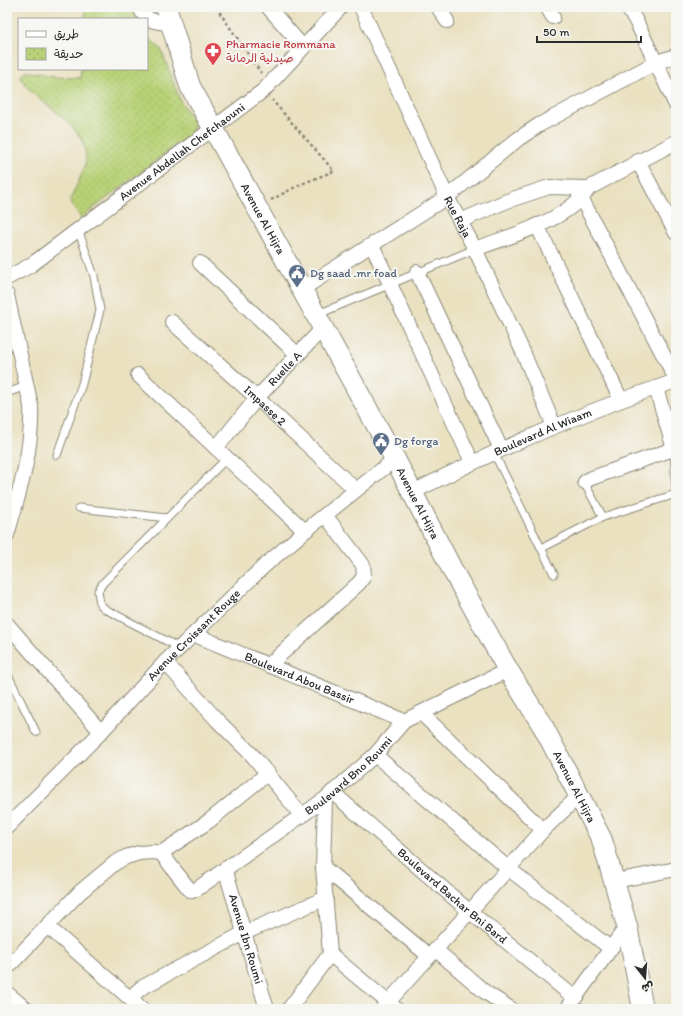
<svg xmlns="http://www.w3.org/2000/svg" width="683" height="1016" viewBox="0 0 683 1016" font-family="Itim,'Playpen Sans Arabic',sans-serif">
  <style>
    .park { fill: url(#park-dots); stroke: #727e50 }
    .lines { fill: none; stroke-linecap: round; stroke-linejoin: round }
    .lane-casing { stroke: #8a8676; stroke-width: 9 }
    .street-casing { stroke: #8a8676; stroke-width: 16 }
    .secondary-casing { stroke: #8a8676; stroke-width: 22 }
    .path { stroke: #8a8676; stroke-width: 2.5; stroke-dasharray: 3 3; stroke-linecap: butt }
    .lane { stroke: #fff; stroke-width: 7 }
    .street { stroke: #fff; stroke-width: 14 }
    .secondary { stroke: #fff; stroke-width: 20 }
    .labels { text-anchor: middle; stroke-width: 4; stroke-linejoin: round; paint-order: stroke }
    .health-label { font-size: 12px; fill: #be3a42; stroke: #f6f6f2; text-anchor: start }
    .street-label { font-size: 12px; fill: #2b2b2b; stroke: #f6f6f2 }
    .service-label { font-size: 12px; fill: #4e5e75; stroke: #f6f6f2; text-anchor: start }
  </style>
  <defs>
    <pattern id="park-dots" width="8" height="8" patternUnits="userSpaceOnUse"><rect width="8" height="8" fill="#b8d176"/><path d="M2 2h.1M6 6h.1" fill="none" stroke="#9eb466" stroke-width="1.8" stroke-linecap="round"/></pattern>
  </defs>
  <rect width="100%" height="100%" fill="#f6f6f2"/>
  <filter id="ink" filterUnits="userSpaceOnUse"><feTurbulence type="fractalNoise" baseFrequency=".025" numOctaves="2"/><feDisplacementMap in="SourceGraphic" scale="8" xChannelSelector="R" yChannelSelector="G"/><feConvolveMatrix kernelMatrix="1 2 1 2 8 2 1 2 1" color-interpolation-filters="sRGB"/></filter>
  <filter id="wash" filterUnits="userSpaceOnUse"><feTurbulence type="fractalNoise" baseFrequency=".012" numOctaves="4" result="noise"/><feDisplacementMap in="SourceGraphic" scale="16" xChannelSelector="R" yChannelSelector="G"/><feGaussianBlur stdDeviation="0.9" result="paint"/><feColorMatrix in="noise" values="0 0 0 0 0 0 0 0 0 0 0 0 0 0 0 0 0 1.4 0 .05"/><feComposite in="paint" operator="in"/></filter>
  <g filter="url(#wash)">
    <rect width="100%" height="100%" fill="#eae1c1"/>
    <g class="park">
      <polygon points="86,7 135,7 138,19 85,19"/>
      <path d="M147,37l14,12 2,5 17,46 11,18 3,7 -2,8 -111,85 -11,-16c3,-10 13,-29 15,-37 6,-33 -29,-52 -49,-69 -6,-5 -11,-12 -16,-18l4,-7 30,6 26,1 1,-9h66z"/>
    </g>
  </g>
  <g filter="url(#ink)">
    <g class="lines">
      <defs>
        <g id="lane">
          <polyline points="316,315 475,249"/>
          <polyline points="7,393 26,386"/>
          <polyline points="674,449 676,494"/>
          <polyline points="494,453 554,574"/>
          <polyline points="57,455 82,384 100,310 94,276 78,229"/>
          <polyline points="585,482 586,486 603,517"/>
          <polyline points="79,508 167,518"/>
          <polyline points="542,548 603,517 676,494"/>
          <polyline points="180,648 105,609 100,604 98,591 103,583 227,458"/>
          <polyline points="7,673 36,732"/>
        </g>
        <g id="street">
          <path d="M140,7c5,15 16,15 30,16"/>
          <polyline points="268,7 303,47"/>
          <path id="s1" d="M361,7l86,190 28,52 48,103 31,74"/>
          <polyline points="438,7 447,21"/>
          <polyline points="547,7 553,17"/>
          <polyline points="627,7 636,21 676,105"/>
          <polyline points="638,161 676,233"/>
          <polyline points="576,188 676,379"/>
          <polyline points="460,221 507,201 549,187 585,188"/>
          <polyline points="537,225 621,400"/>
          <polyline points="372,245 472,462"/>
          <path d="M475,249c37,-14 91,-27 114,-61l87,-46"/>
          <polyline points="200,263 298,355"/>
          <polyline points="417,272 501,449"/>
          <path id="s2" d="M7,278l24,-13 233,-175 77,-83"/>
          <polyline points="302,289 447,197 518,139 539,125 657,62 676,56"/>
          <path d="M7,295l24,111c2,44 -12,87 -24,129"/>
          <path id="s3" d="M172,322l85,76 99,92"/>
          <polyline points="138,375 305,531"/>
          <polyline points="656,388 674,449"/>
          <path id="s4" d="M216,448l41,-50 66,-70"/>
          <polyline points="585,482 589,479 676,448"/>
          <path id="s5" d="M413,492c85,-43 172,-81 263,-111"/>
          <polyline points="7,624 101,732"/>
          <path id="s6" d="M195,635l209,86"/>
          <polyline points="165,662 217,720 253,756 302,816"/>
          <polyline points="269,665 359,583 364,576 363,565 325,515"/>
          <polyline points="421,713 543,830"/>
          <polyline points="375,755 509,869 610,948"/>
          <path id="s7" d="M332,792l137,119 106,87"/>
          <path id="s8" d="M7,827l94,-95 64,-70 98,-95 42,-36 90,-72"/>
          <polyline points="161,853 209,821 268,773"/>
          <polyline points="323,867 429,956"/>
          <path id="s9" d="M225,869l42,140"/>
          <polyline points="615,881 676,869"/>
          <polyline points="47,926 142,1009"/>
          <polyline points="436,950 485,992 511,1009"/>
          <polyline points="330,954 396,1009"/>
          <path id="s10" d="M7,968l73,-76 35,-29 11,-6 13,-4 14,-1 8,1 28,36 3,2 5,-2 128,-90 50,-44 29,-34 104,-51"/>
          <polyline points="7,993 26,1009"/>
          <polyline points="130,998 141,988 244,933 326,898"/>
          <polyline points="289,1009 330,954 323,867 325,799"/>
          <polyline points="382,1009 543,830 580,795"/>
          <polyline points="567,1009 627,926"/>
        </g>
        <g id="secondary">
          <path id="s11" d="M166,7l24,79 205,373 59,114 54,97 36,58 58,112 25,86 16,83"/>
        </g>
      </defs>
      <use href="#lane" class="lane-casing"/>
      <use href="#street" class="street-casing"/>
      <use href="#secondary" class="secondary-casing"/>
      <g class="path">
        <polyline points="216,7 261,73"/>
        <polyline points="271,200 299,185 334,171 272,100"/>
      </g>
      <use href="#lane" class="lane"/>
      <use href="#street" class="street"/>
      <use href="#secondary" class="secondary"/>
    </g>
  </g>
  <defs>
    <symbol id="pharmacy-pin" viewBox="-11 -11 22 30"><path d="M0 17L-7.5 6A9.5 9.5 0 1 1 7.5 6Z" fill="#e0444e" stroke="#f6f6f2"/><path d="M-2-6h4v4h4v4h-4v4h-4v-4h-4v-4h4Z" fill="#fff"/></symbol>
    <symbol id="civic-pin" viewBox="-11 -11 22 30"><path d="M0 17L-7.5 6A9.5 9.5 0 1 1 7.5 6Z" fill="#5c6f8a" stroke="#f6f6f2"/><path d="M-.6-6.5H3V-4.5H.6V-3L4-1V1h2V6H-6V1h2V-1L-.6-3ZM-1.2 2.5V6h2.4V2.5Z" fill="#fff"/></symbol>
  </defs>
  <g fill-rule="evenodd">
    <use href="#pharmacy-pin" x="203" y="41" width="20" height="27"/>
    <use href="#civic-pin" x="287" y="263" width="20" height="27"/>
    <use href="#civic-pin" x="371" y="431" width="20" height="27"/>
  </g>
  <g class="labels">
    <g class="health-label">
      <text x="226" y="48">Pharmacie Rommana<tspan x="226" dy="14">صيدلية الرمانة</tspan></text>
    </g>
    <g class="street-label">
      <text dy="4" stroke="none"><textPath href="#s2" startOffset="216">Avenue Abdellah Chefchaouni</textPath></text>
      <text dy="4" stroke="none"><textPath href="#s1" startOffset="231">Rue Raja</textPath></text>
      <text dy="4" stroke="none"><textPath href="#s11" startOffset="234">Avenue Al Hijra</textPath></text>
      <text dy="4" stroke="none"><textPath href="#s4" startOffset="105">Ruelle A</textPath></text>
      <text dy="4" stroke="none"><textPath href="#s3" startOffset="125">Impasse 2</textPath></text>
      <text dy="4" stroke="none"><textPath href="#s5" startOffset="143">Boulevard Al Wiaam</textPath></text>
      <text dy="4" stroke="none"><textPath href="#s11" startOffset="558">Avenue Al Hijra</textPath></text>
      <text dy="4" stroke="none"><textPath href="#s8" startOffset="268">Avenue Croissant Rouge</textPath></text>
      <text dy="4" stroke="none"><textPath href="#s6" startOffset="113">Boulevard Abou Bassir</textPath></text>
      <text dy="4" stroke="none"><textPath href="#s10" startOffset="443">Boulevard Bno Roumi</textPath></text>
      <text dy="4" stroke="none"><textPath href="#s11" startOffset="882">Avenue Al Hijra</textPath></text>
      <text dy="4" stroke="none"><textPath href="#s7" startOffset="159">Boulevard Bachar Bni Bard</textPath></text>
      <text dy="4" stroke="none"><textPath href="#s9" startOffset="73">Avenue Ibn Roumi</textPath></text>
    </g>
    <g class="service-label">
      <text x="310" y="277">Dg saad .mr foad</text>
      <text x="394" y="445">Dg forga</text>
    </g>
  </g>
  <rect width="683" height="1016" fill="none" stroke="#f6f6f2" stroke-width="24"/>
  <rect x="18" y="18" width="130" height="52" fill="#f6f6f2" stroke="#a5a5a2"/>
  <rect x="26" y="31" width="20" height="6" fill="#ffffff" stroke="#a5a5a2"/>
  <text x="54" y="38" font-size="12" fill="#2b2b2b">طريق</text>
  <rect x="26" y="48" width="20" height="12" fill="url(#park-dots)" stroke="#a5a5a2"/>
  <text x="54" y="58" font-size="12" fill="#2b2b2b">حديقة</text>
  <g transform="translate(645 978) rotate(163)" stroke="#f6f6f2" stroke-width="3" paint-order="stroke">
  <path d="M0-3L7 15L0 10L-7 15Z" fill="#2b2b2b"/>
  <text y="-6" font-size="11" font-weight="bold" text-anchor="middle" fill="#2b2b2b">ش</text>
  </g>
  <path d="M537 36v6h104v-6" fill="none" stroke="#2b2b2b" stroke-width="2"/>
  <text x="543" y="36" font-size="12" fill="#2b2b2b" stroke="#f6f6f2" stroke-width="3" paint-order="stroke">50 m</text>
</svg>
